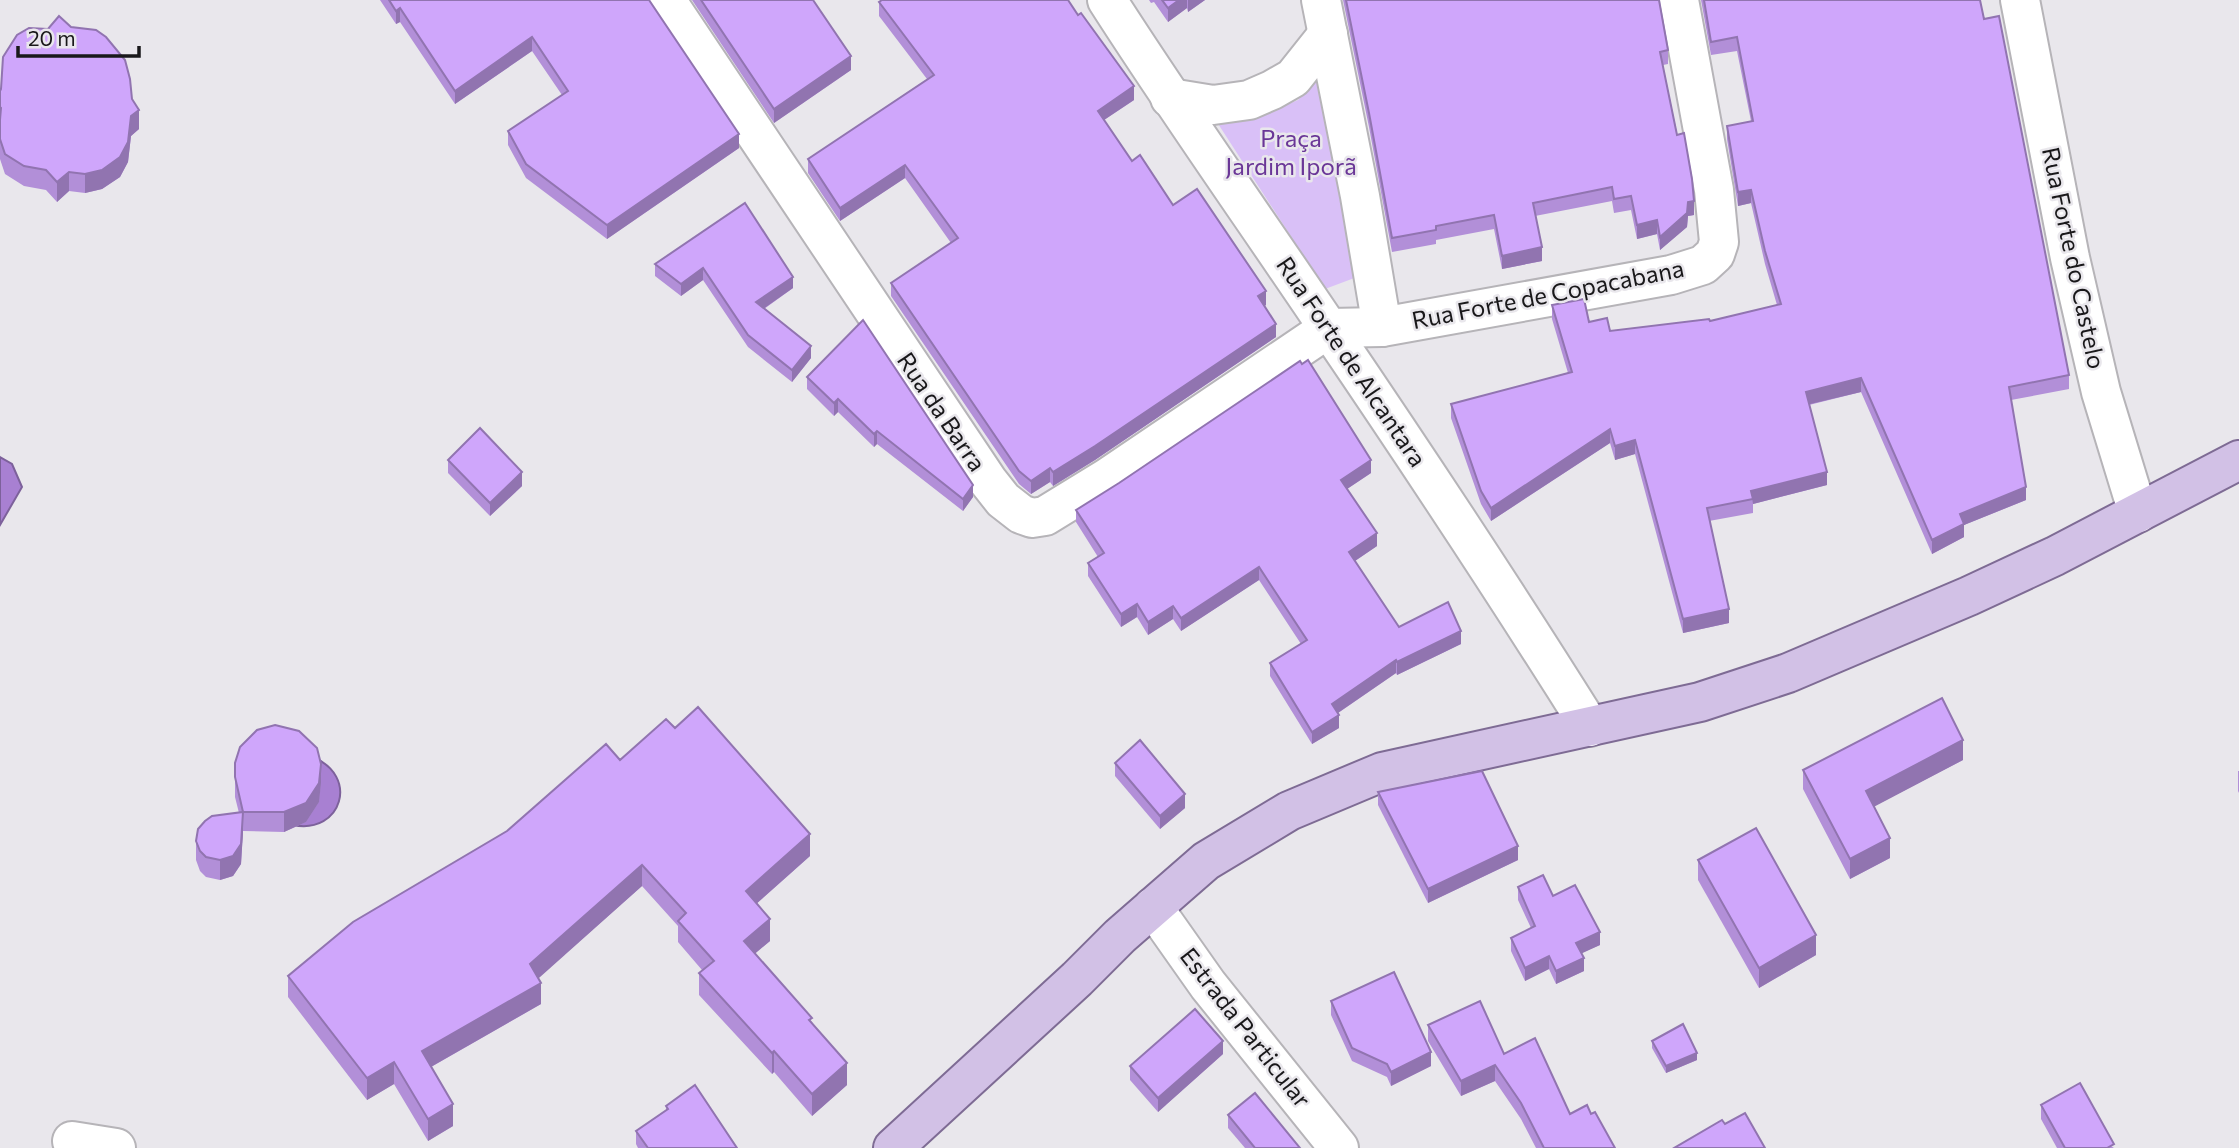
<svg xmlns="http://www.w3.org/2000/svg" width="2239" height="1148" viewBox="0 0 2239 1148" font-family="Commissioner,sans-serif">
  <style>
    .green { fill: #d9c0f7 }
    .water { fill: #a880d2; stroke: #7d619b; stroke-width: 2 }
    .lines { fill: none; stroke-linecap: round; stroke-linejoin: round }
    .minor-casing { stroke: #b6b4b8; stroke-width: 42 }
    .major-casing { stroke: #7e6b94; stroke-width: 42 }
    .minor { stroke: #fff; stroke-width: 38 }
    .major { stroke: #d2c1e6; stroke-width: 38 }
    .wall { fill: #b28fd8 }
    .shaded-wall { fill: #9174b0 }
    .building { fill: #cfa6fb; stroke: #9174b0; stroke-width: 2 }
    .labels { text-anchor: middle; stroke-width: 5; stroke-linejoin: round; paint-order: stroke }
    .park-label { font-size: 24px; fill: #6a3697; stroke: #e9e7ec }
    .street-label { font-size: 24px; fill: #19181a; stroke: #e9e7ec }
  </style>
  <rect width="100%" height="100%" fill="#e9e7ec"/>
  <polygon class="green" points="1323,73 1357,277 1325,289 1213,116 1255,118 1298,100"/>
  <g class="water">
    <polygon points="0,457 12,464 22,487 0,525"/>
    <path d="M312,757c48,18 30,78 -19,68z"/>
  </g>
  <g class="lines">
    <defs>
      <g id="minor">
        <polyline points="666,0 988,481 1003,500 1021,514 1032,518 1045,516 1107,478 1329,328 1382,327 1671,275 1703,265 1715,254 1719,242 1714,190 1679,0"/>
        <path d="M1107,0c71,111 148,219 222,329 89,131 177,264 261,398"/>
        <polyline points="1321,0 1360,196 1382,327"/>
        <polyline points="2020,0 2070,258 2101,392 2138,513"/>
        <polyline points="1170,98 1213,105 1249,100 1272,90 1293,78 1328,34"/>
        <polyline points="1153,907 1208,985 1339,1148"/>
        <polyline points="72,1141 116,1148"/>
      </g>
      <polyline id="major" points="893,1148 1077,979 1120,936 1206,861 1289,811 1382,772 1700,702 1788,673 1969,596 2055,556 2239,460"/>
    </defs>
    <use href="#minor" class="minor-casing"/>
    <use href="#major" class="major-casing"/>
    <use href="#minor" class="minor"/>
    <use href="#major" class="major"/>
  </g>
  <g class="wall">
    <polygon points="380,0 649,0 739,148 607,239 526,178 508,145 508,131 562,95 532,51 455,104 400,22 396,24"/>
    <polygon points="692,0 813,0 851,70 774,123"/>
    <polygon points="1149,0 1205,0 1188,12 1187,8 1168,22 1154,2 1151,3"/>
    <polygon points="1343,0 1659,0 1668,50 1668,64 1663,65 1694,215 1688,216 1687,227 1660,250 1657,234 1637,239 1631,210 1614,213 1612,201 1535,216 1542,261 1502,269 1494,229 1436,240 1436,244 1392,252 1369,127"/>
    <polygon points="1701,0 1980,0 2069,375 2069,389 2011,400 2026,500 1964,525 1964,537 1932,554 1861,392 1809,405 1827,485 1753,504 1753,513 1709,521 1729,623 1683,633 1635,454 1615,460 1610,443 1491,521 1481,504 1451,418 1451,404 1568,373 1552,319 1552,305 1610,331 1710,321 1777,305 1765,264 1751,203 1738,206 1727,139 1727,126 1751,121 1737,51 1711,55"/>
    <polygon points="879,2 1134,100 1104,120 1132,161 1266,305 1264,306 1276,337 1095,460 1053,486 1050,482 1031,494 1019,484 891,296 891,283 951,243 905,178 840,221 808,173 808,159 927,79 879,16"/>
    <polygon points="48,29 132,99 139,129 131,136 128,162 120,177 102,189 85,193 69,191 57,202 46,190 24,186 5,174 0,159 0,91"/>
    <polygon points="745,203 793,288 764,309 811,358 792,382 748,347 703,280 681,296 655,276 655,264"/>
    <polygon points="807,377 973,497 963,511 877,444 874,447 838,412 834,416 807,389"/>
    <polygon points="448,460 522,486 490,516 448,473"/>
    <polygon points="1371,473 1347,489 1377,546 1355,561 1399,627 1461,644 1397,675 1396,673 1338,713 1339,728 1312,744 1270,676 1270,663 1301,644 1259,580 1181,631 1173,619 1148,635 1137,617 1121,627 1088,576 1088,563 1098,557 1076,522 1076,510"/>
    <polygon points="675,728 810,856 756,904 770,941 755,953 812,1022 847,1085 812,1116 774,1072 772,1074 699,995 699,973 702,970 678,942 678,926 642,886 538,978 541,1004 431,1067 453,1126 428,1141 394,1084 367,1100 288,997 288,976 507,831 620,760"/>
    <polygon points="1963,760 1874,806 1890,858 1850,879 1803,789 1803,770"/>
    <polygon points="235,763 321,783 319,802 306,822 284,832 243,831 241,864 233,876 220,880 206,877 200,871 196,860 196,841 239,813 235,797"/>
    <polygon points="1115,763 1185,808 1160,829 1115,776"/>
    <polygon points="2238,771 2239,771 2239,793 2238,791"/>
    <polygon points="1378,792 1518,860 1428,903 1378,805"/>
    <polygon points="1698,860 1816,955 1759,988 1698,880"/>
    <polygon points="1518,887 1553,896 1600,945 1581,953 1584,971 1556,984 1549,969 1525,981 1511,951 1511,938 1531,928 1518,900"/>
    <polygon points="1331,1001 1431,1066 1391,1086 1387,1077 1352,1061 1331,1015"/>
    <polygon points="1428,1025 1504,1054 1570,1114 1591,1114 1615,1148 1536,1148 1521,1119 1495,1081 1461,1096 1428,1041"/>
    <polygon points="1652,1041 1697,1060 1666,1073 1652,1048"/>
    <polygon points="1223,1054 1158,1112 1130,1080 1130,1066"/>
    <polygon points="2041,1105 2114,1148 2057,1148 2041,1119"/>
    <polygon points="666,1106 737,1148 638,1148 636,1144 636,1131 666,1110"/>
    <polygon points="1228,1115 1300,1148 1245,1148 1228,1128"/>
  </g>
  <g class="shaded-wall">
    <polygon points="1179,0 1187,0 1187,8 1168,22 1168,8"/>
    <polygon points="1188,0 1205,0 1188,12"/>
    <polygon points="400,8 400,22 396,24 396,11"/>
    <polygon points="532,37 532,51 455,104 455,91"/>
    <polygon points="851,56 851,70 774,123 774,109"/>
    <polygon points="1134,86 1134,100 1098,124 1098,111"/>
    <polygon points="139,110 139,129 131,136 128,162 120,177 102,189 85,193 85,174 131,116"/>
    <polygon points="739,134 739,148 607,239 607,225"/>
    <polygon points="905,165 905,178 840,221 840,208"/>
    <polygon points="69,172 69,191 57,202 57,182"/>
    <polygon points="1751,190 1751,203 1738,206 1738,192"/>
    <polygon points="1694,201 1694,215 1688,216 1687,227 1660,250 1660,237 1688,202"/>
    <polygon points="1657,220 1657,234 1637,239 1637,225"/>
    <polygon points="1542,247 1542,261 1502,269 1502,256"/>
    <polygon points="703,268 703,280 681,296 681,284"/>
    <polygon points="793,277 793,288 756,314 756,302"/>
    <polygon points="1266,291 1266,305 1258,310 1258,296"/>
    <polygon points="1276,324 1276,337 1095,460 1053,486 1053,472"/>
    <polygon points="811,346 811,358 792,382 792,370"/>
    <polygon points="1861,378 1861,392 1806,405 1806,392"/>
    <polygon points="838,399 838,412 834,416 834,403"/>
    <polygon points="1610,429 1610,443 1491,521 1491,508"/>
    <polygon points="877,431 877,444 874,447 874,434"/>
    <polygon points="1635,440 1635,454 1615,460 1615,446"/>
    <polygon points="1371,460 1371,473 1341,493 1341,480"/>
    <polygon points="1050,468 1050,482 1031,494 1031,481"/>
    <polygon points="522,472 522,486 490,516 490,503"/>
    <polygon points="1827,472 1827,485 1753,504 1751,491"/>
    <polygon points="973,485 973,497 963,511 963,499"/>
    <polygon points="2026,487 2026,500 1964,525 1964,537 1932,554 1932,540 1960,514"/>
    <polygon points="1377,533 1377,546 1349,565 1349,552"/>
    <polygon points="1259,567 1259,580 1181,631 1181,618"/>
    <polygon points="1137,604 1137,617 1121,627 1121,614"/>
    <polygon points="1173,606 1173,619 1148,635 1148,622"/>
    <polygon points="1729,609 1729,623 1683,633 1683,619"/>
    <polygon points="1461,631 1461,644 1397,675 1397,662"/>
    <polygon points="1396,660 1396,673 1332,717 1332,704"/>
    <polygon points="1339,715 1339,728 1312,744 1312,732"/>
    <polygon points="1963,740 1963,760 1866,811 1866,791"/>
    <polygon points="321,764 321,783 319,802 306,822 284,832 284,812"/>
    <polygon points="1185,794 1185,808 1160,829 1160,816"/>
    <polygon points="243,812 243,832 241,864 233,876 220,880 220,860"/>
    <polygon points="810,834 810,856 746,913 746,891"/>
    <polygon points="1890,838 1890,858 1850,879 1850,859"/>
    <polygon points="1518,846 1518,860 1428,903 1428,889"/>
    <polygon points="642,865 642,886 530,986 530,964"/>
    <polygon points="770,919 770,941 744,963 744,941"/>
    <polygon points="1600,932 1600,945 1576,956 1576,943"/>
    <polygon points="1816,935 1816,955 1759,988 1759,968"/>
    <polygon points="1549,956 1549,969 1525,981 1525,968"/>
    <polygon points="1584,958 1584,971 1556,984 1556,971"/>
    <polygon points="541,983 541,1004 422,1072 422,1051"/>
    <polygon points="1223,1041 1223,1054 1158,1112 1158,1098"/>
    <polygon points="774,1051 774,1072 772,1074 772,1053"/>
    <polygon points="1431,1052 1431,1066 1391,1086 1391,1072"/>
    <polygon points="1697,1053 1697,1060 1666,1073 1666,1066"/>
    <polygon points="394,1062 394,1084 367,1100 367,1078"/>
    <polygon points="847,1063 847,1085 812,1116 812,1094"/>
    <polygon points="1495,1065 1495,1081 1461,1096 1461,1081"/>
    <polygon points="453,1104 453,1126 428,1141 428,1119"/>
  </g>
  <g class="building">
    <polygon points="389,0 649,0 739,134 607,225 526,164 508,131 568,91 532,37 455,91 400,8 396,11"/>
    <polygon points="701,0 813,0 851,56 774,109"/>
    <polygon points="882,0 1068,0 1078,15 1081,13 1134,86 1098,111 1132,161 1140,155 1173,205 1197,189 1266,291 1258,296 1276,324 1095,446 1053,472 1050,468 1031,481 1019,471 891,283 958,238 905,165 840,208 808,159 934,75 879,2"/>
    <polygon points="1162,0 1179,0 1168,8"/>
    <polygon points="1346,0 1659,0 1668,50 1660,52 1677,135 1684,133 1692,179 1694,201 1688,202 1687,213 1660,237 1657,220 1637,225 1631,196 1614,199 1612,187 1533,203 1542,247 1502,256 1494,215 1436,226 1436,230 1392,238 1369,113"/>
    <polygon points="1704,0 1980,0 1984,19 1999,16 2069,375 2009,387 2026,487 1960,514 1964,524 1932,540 1861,378 1806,392 1827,472 1751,491 1753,499 1707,508 1729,609 1683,619 1635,440 1615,446 1610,429 1491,508 1481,491 1451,404 1572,372 1552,305 1584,299 1589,322 1607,318 1610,331 1709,319 1710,321 1781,304 1765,251 1751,190 1738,192 1727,126 1753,121 1737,37 1711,42"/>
    <polygon points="59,16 71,27 96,30 106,37 125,60 130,79 132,99 139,110 131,116 128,142 120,157 102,170 85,174 69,172 57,182 46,170 24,166 5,154 0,139 0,120 1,108 0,107 0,91 1,89 3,57 17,35 29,28 48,29"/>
    <polygon points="745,203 793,277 756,302 811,346 792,370 748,335 703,268 681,284 655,264"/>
    <polygon points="863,320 973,485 963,499 877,431 874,434 838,399 834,403 807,377"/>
    <polygon points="1308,360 1371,460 1341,480 1377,533 1349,552 1399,627 1448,602 1461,631 1397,662 1396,660 1332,704 1339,715 1312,732 1270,663 1307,640 1259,567 1181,618 1173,606 1148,622 1137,604 1121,614 1088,563 1104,553 1076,510 1119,483 1300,361 1302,364"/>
    <polygon points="480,428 522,472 490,503 448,460"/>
    <polygon points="1942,698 1963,740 1866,791 1890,838 1850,859 1803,770"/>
    <polygon points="698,707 810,834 746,891 770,919 744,941 812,1018 809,1020 847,1063 812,1094 774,1051 772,1053 699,973 714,961 678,921 686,913 642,865 530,964 541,983 422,1051 453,1104 428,1119 394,1062 367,1078 288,976 353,922 507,831 606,744 620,760 666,719 675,728"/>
    <polygon points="275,725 299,731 317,748 321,764 319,783 306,803 284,812 243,812 235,777 235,763 240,747 257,730"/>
    <polygon points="1140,740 1185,794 1160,816 1115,763"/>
    <polygon points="1482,771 1518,846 1428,889 1378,792"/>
    <polygon points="243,812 241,844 233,856 220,860 206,857 200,851 196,841 198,829 205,821 212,816"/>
    <polygon points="1756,828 1816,935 1759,968 1698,860"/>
    <polygon points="1543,875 1553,896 1575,885 1600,932 1576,943 1584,958 1556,971 1549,956 1525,968 1511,938 1535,926 1518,887"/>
    <polygon points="1394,972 1431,1052 1391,1072 1387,1064 1352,1048 1331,1001"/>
    <polygon points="1480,1001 1504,1054 1535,1038 1570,1114 1587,1105 1591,1114 1595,1112 1615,1148 1544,1148 1521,1103 1495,1065 1461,1081 1428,1025"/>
    <polygon points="1195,1009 1223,1041 1158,1098 1130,1066"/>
    <polygon points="1683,1024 1697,1053 1666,1066 1652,1041"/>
    <polygon points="2080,1083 2114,1144 2107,1148 2065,1148 2041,1105"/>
    <polygon points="695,1085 737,1148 648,1148 636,1131 668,1109 666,1106"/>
    <polygon points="1255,1093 1300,1148 1255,1148 1228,1115"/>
    <polygon points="1745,1113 1765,1148 1674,1148 1722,1120 1725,1124"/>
  </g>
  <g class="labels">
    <g class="park-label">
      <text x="1291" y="147">Praça<tspan x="1291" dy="28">Jardim Iporã</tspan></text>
    </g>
    <g class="street-label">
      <text transform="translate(2073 258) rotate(78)" y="8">Rua Forte do Castelo</text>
      <text transform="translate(1548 295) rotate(-11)" y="8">Rua Forte de Copacabana</text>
      <text transform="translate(1351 362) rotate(56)" y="8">Rua Forte de Alcantara</text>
      <text transform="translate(941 412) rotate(56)" y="8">Rua da Barra</text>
      <text transform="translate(1245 1028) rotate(52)" y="8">Estrada Particular</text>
    </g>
  </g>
  <path d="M18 46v10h121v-10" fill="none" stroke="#19181a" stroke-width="3.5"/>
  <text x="28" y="46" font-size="21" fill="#19181a" stroke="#e9e7ec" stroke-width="5" paint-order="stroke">20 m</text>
</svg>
